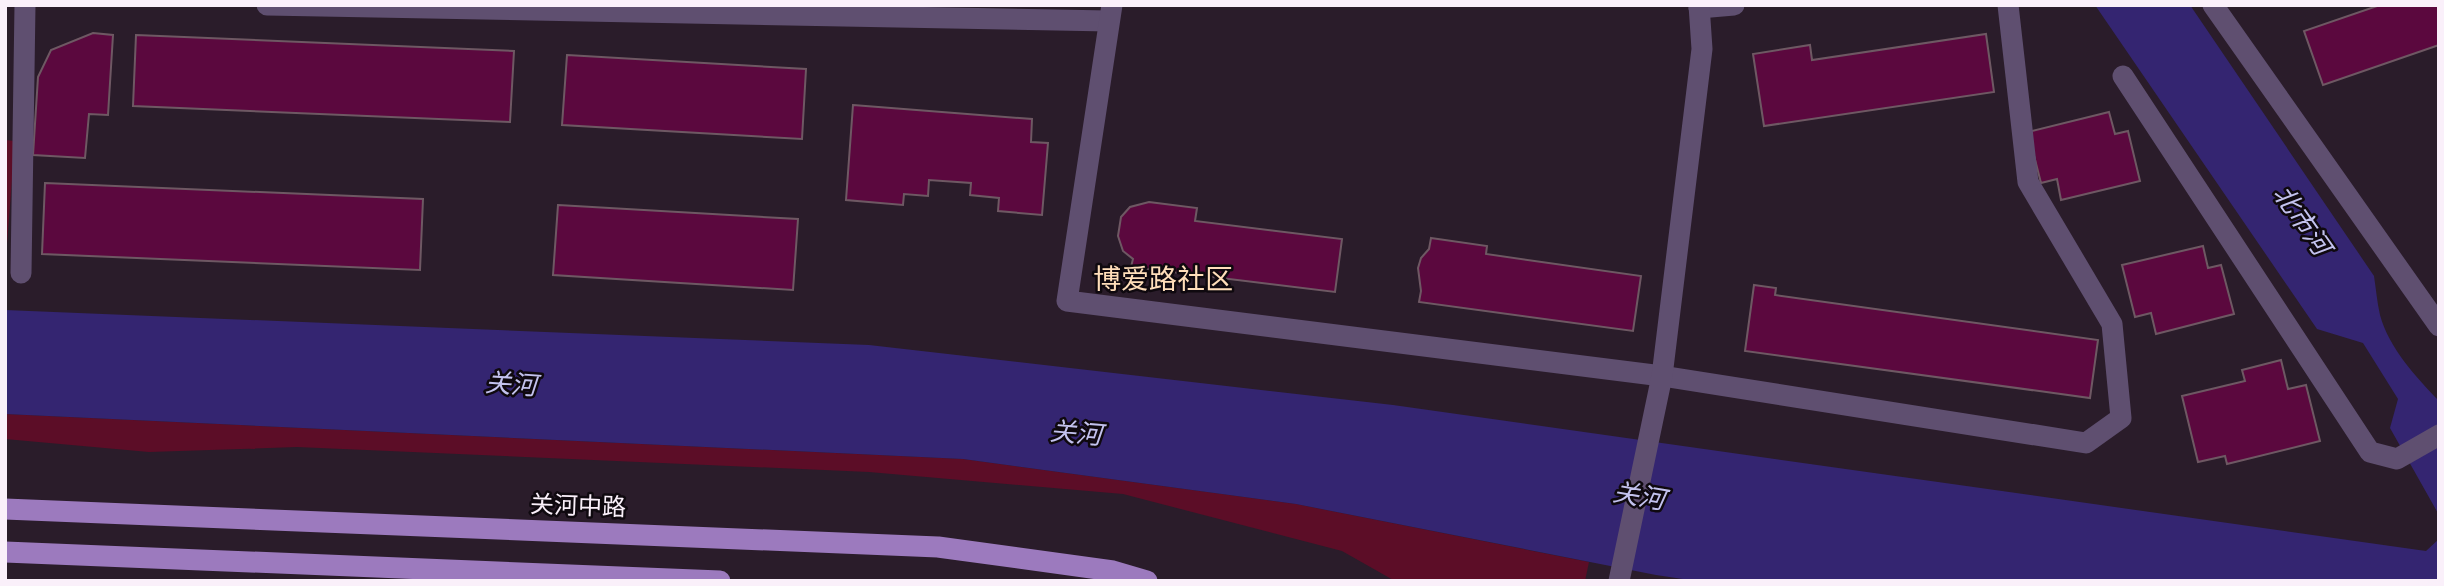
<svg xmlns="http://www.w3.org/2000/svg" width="2444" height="586" viewBox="0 0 2444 586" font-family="'Golos Text','Noto Sans SC',sans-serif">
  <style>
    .green { fill: #5c0d27 }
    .water { fill: #342571 }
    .building { fill: #5b083e; stroke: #6e5863; stroke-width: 2 }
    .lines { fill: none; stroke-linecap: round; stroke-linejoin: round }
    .minor { stroke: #5f4f70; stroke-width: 21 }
    .major { stroke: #9c7abe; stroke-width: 21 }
    .labels { text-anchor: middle; stroke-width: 5; stroke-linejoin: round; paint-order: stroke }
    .street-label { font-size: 24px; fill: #faf0fa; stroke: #0f090f }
    .water-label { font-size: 26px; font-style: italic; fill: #c3c2ee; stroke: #0f090f }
    .quarter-label { font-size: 28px; fill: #ffdeba; stroke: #0f090f }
  </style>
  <rect width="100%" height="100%" fill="#2a1c2a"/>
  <g class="green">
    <polygon points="5,140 15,141 5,270"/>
    <polygon points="5,414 963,459 1296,504 1589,562 1585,581 1395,581 1342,551 1123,494 869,472 297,447 149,452 5,439"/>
  </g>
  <g class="water">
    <path d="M2095,5h95l184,271c2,13 3,26 6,39 9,33 36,62 59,86v114l-49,-87 8,-29 -35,-56 -46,-14z"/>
    <polygon points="5,310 869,345 1393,405 2426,551 2439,539 2439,581 1696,581 1656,575 1296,504 963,459 5,414"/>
  </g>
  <g class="building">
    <polygon points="2380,5 2439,5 2439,45 2323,85 2304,31"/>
    <polygon points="93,33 113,35 108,115 89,114 85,158 33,155 38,77 51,50"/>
    <polygon points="1986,34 1994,92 1764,126 1753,54 1810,45 1812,60"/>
    <polygon points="136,35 514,51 510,122 133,106"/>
    <polygon points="567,55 806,69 802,139 562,125"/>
    <polygon points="853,105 1032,119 1031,142 1048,143 1042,215 998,211 999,198 970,195 971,183 929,180 928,196 904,194 903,205 846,200"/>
    <polygon points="2109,112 2115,134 2128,131 2140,181 2061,200 2057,179 2041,183 2028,132"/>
    <polygon points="45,183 423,199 420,270 42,254"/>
    <polygon points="1149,202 1197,208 1195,221 1342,239 1335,292 1131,267 1133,259 1123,251 1118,236 1121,217 1130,207"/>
    <polygon points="558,205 798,219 793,290 553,275"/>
    <polygon points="1431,238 1487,246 1486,254 1641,276 1633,331 1419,302 1421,291 1418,268 1421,258 1429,249"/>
    <polygon points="2203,246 2208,268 2221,265 2234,314 2156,334 2151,313 2135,317 2122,265"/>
    <polygon points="1754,285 1776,288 1775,295 2098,340 2090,398 1745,351"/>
    <polygon points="2281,360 2288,389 2306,385 2320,441 2227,464 2225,456 2198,462 2182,396 2245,381 2242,370"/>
  </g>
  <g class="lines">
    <g class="minor">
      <polyline points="267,5 1109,21"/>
      <polyline points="1112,5 1067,301 1662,376 2086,443 2121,418 2112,324 2028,182 2008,5"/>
      <polyline points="2213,5 2439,326"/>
      <polyline points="1699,8 1734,5"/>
      <polyline points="2123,76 2370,452 2397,459 2439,435"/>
      <polyline points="21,273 25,5"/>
      <polyline points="1619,581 1662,376 1702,49 1699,5"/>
    </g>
    <g class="major">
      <polyline points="5,509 938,547 1113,571 1147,581"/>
      <polyline points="5,552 720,581"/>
    </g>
  </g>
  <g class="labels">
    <g class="street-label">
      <text transform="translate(578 506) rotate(2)" y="8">关河中路</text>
    </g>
    <g class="water-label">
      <text transform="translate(2302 220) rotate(55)" y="9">北市河</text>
      <text transform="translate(511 384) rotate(4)" y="9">关河</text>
      <text transform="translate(1076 433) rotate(5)" y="9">关河</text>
      <text transform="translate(1639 496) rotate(10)" y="9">关河</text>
    </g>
    <g class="quarter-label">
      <text x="1163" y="289">博爱路社区</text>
    </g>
  </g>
  <rect width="2444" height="586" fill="none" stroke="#faf0fa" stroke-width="14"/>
</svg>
